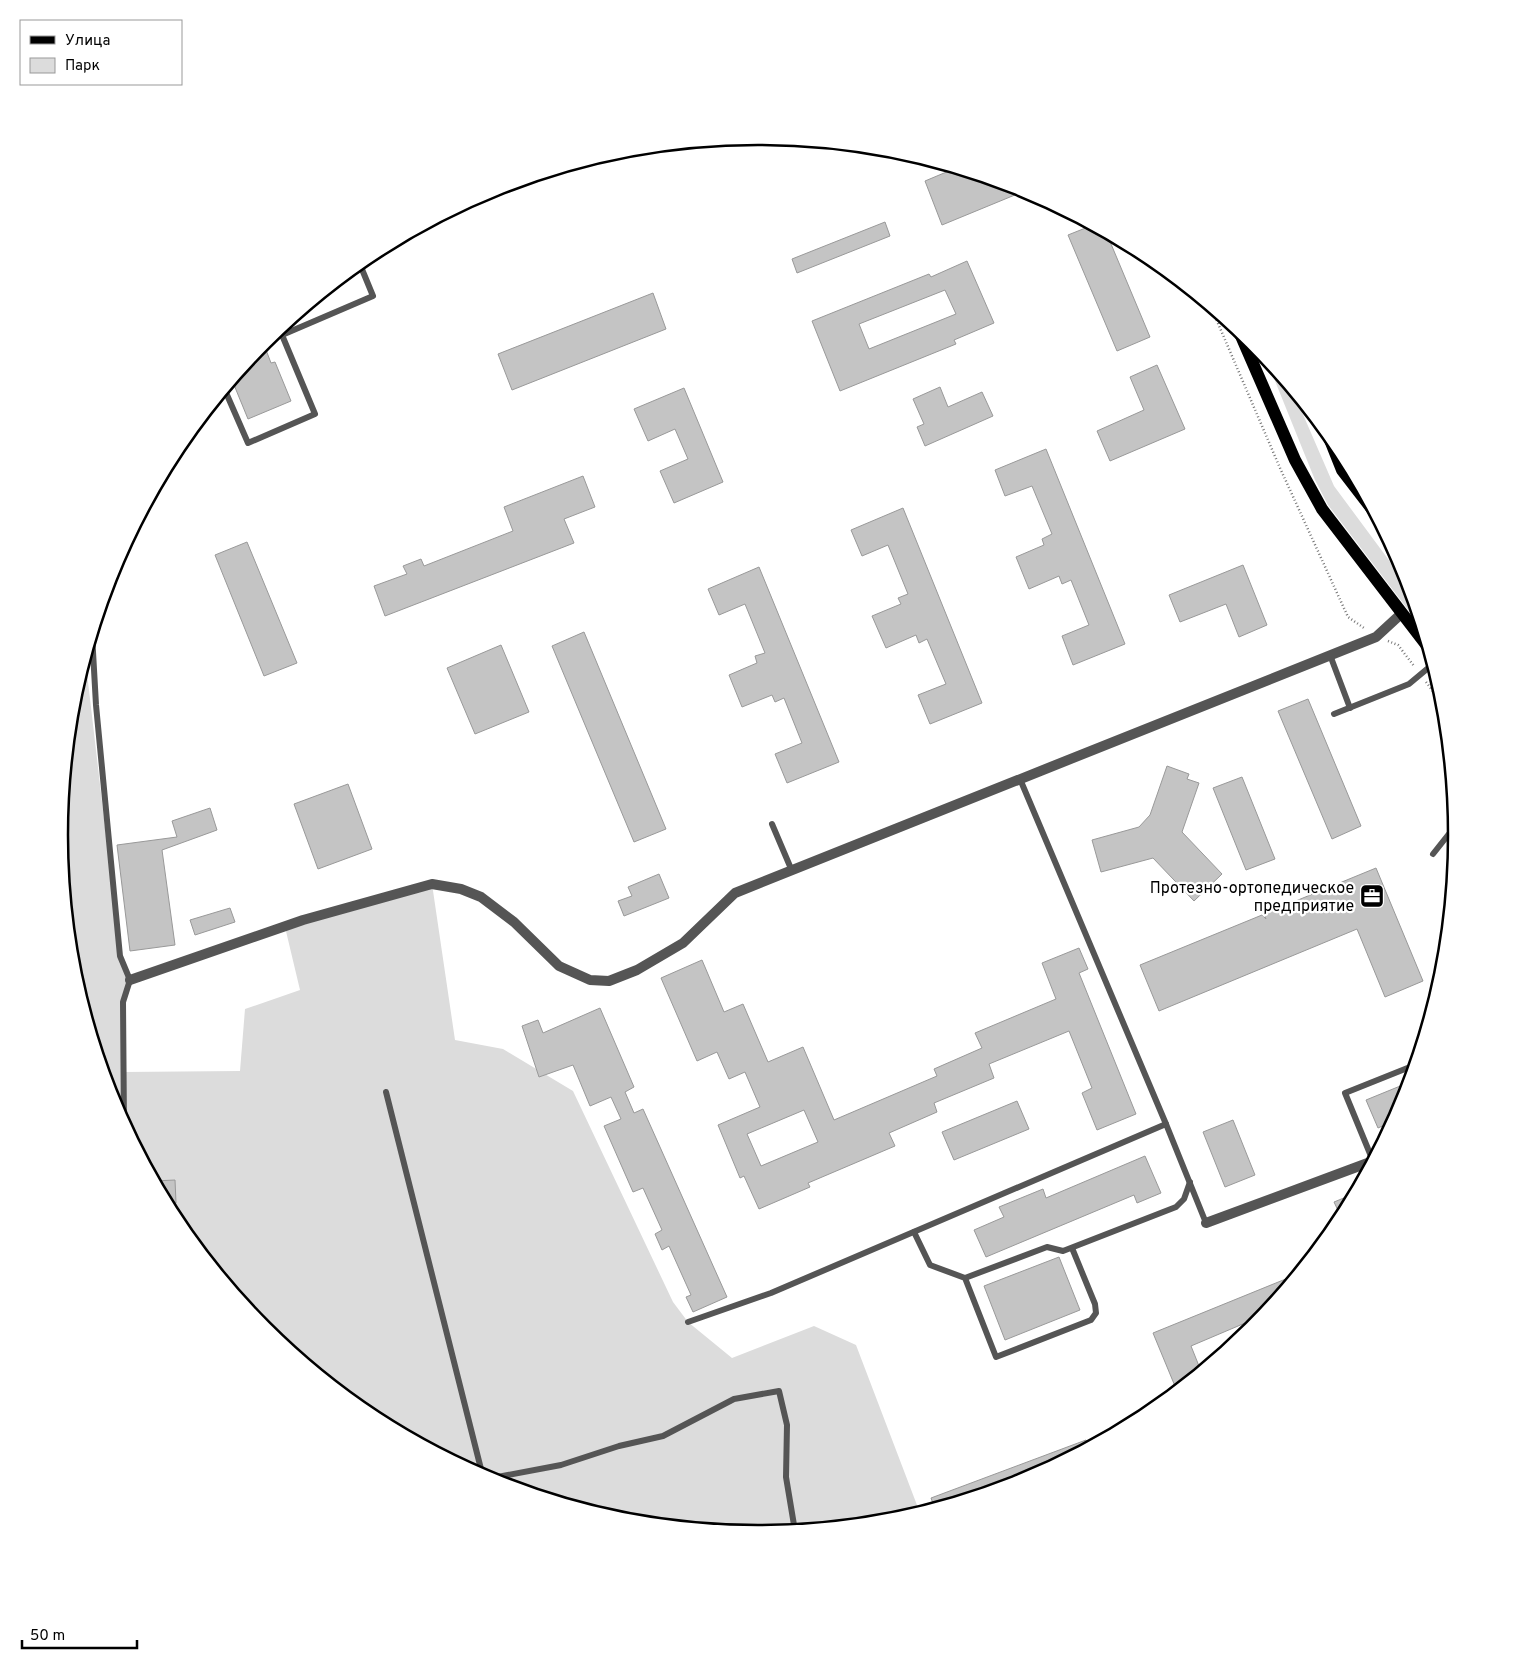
<svg xmlns="http://www.w3.org/2000/svg" width="1516" height="1670" viewBox="0 0 1516 1670" font-family="Overpass,sans-serif">
  <style>
    .green { fill: #dcdcdc }
    .building { fill: #c4c4c4; stroke: #999; fill-rule: evenodd }
    .lines { fill: none; stroke-linecap: round; stroke-linejoin: round }
    .path { stroke: #777; stroke-width: 2.5; stroke-dasharray: 1 2.5; stroke-linecap: butt }
    .lane { stroke: #555; stroke-width: 6 }
    .street { stroke: #555; stroke-width: 10 }
    .primary { stroke: #000; stroke-width: 12 }
    .labels { text-anchor: middle; stroke-width: 4.5; stroke-linejoin: round; paint-order: stroke }
    .poi-label { font-size: 16px; fill: #000; stroke: #fff; text-anchor: end }
    .rim { fill: none; stroke: #000; stroke-width: 2.5 }
  </style>
  <rect width="100%" height="100%" fill="#fff"/>
  <g class="green">
    <polygon points="1265,356 1292,389 1334,486 1411,590 1422,628 1328,505 1315,480"/>
    <polygon points="85,656 120,956 130,980 123,1002 123,1072 240,1071 245,1009 300,990 285,927 432,884 455,1040 503,1049 573,1091 673,1302 688,1322 732,1358 814,1326 856,1345 920,1513 894,1521 758,1534 621,1521 490,1481 369,1416 263,1329 176,1223 112,1102 72,971 59,835 72,698"/>
  </g>
  <g class="building">
    <polygon points="956,168 1026,189 1027,190 942,225 925,181"/>
    <polygon points="885,222 890,236 797,273 792,259"/>
    <polygon points="1093,225 1106,232 1150,337 1117,351 1068,235"/>
    <path d="M967,261l27,62 -40,17 2,4 -116,47 -28,-70 117,-47 2,3zM945,290l11,24 -87,35 -10,-25z"/>
    <polygon points="653,293 666,329 512,390 498,354"/>
    <polygon points="263,342 271,363 275,362 291,401 248,419 232,380"/>
    <polygon points="1157,365 1185,429 1110,461 1097,431 1144,410 1130,377"/>
    <polygon points="940,387 948,407 982,392 993,416 925,446 917,427 924,424 913,399"/>
    <polygon points="684,388 723,482 674,503 660,471 688,459 675,429 648,441 634,409"/>
    <polygon points="1046,449 1125,644 1073,665 1062,636 1089,625 1071,580 1062,584 1059,576 1029,589 1016,557 1044,545 1042,539 1052,534 1032,486 1005,496 995,470"/>
    <polygon points="583,476 595,507 564,519 574,543 385,616 374,586 407,574 403,566 421,559 424,566 513,531 504,507"/>
    <polygon points="903,508 982,703 930,724 918,695 946,684 927,639 919,643 916,635 886,648 872,616 901,604 898,598 908,594 888,545 862,556 851,530"/>
    <polygon points="247,542 297,663 264,676 215,555"/>
    <polygon points="1243,565 1267,625 1239,637 1226,604 1180,622 1169,595"/>
    <polygon points="759,567 839,762 787,783 775,754 802,743 784,698 775,702 772,695 742,707 729,675 757,663 755,656 765,653 745,604 719,615 708,589"/>
    <polygon points="584,632 666,829 634,842 552,646"/>
    <polygon points="501,645 529,712 475,734 447,668"/>
    <polygon points="1308,699 1361,826 1332,839 1278,711"/>
    <polygon points="1167,766 1189,774 1187,779 1199,783 1182,832 1222,874 1194,901 1153,858 1101,872 1092,840 1139,827 1150,815"/>
    <polygon points="1242,777 1275,859 1246,870 1213,788"/>
    <polygon points="348,784 372,849 318,869 294,804"/>
    <polygon points="210,808 217,830 162,850 175,945 130,951 117,845 177,837 172,821"/>
    <polygon points="1376,868 1423,981 1385,997 1357,929 1159,1011 1140,965 1262,915 1266,919 1264,914"/>
    <polygon points="659,874 669,898 624,916 618,901 632,896 628,887"/>
    <polygon points="230,908 235,922 195,935 190,920"/>
    <path d="M1079,948l9,21 -9,4 57,141 -39,16 -15,-37 10,-5 -23,-57 -80,33 5,14 -60,25 3,9 -48,21 6,13 -87,37 2,4 -51,22 -15,-33 -4,2 -22,-53 42,-18 -15,-35 -16,7 -12,-27 -20,9 -36,-83 41,-18 22,52 19,-8 25,58 35,-15 31,73 103,-44 -3,-7 48,-21 -7,-15 81,-34 -14,-36zM804,1110l14,32 -57,24 -14,-32z"/>
    <polygon points="600,1008 634,1087 625,1092 634,1113 643,1109 727,1297 693,1312 686,1297 691,1295 669,1246 662,1250 655,1234 662,1230 643,1188 633,1192 604,1126 621,1119 611,1097 590,1106 573,1065 539,1077 522,1026 538,1020 543,1033"/>
    <polygon points="1410,1082 1404,1103 1394,1121 1378,1128 1366,1100"/>
    <polygon points="1017,1101 1029,1129 954,1160 942,1132"/>
    <polygon points="1233,1120 1255,1175 1225,1187 1203,1132"/>
    <polygon points="1145,1156 1161,1193 1137,1203 1134,1195 986,1257 974,1230 1004,1217 999,1207 1043,1189 1046,1198"/>
    <polygon points="175,1180 176,1203 166,1204 154,1181"/>
    <polygon points="1356,1193 1347,1209 1342,1219 1334,1202"/>
    <polygon points="1059,1257 1080,1310 1005,1340 984,1286"/>
    <polygon points="1298,1274 1264,1315 1191,1346 1201,1371 1177,1391 1153,1333"/>
    <polygon points="1086,1440 1089,1447 1025,1481 935,1509 931,1498"/>
  </g>
  <g class="lines">
    <g class="path">
      <polyline points="1211,307 1280,468 1348,617 1364,628"/>
      <polyline points="1388,641 1398,645 1414,666"/>
      <polyline points="1426,682 1445,707"/>
    </g>
    <g class="lane">
      <polyline points="224,388 248,443 315,414 282,335 373,296 359,262"/>
      <polyline points="92,634 96,705 120,956 130,980 123,1002 124,1126"/>
      <polyline points="1330,655 1350,708"/>
      <polyline points="1334,714 1409,684 1433,664"/>
      <polyline points="1020,779 1166,1124"/>
      <polyline points="772,824 792,871"/>
      <polyline points="1433,854 1456,825"/>
      <polyline points="386,1092 483,1477"/>
      <polyline points="1373,1161 1345,1093 1415,1065"/>
      <polyline points="914,1232 930,1265 965,1278 996,1357 1091,1320 1096,1313 1095,1304 1072,1248"/>
      <polyline points="965,1278 1047,1247 1063,1251 1176,1207 1184,1199 1190,1182"/>
      <polyline points="688,1322 771,1293 1166,1124 1206,1223"/>
      <polyline points="487,1479 561,1465 619,1446 663,1436 734,1399 779,1391 787,1425 786,1477 795,1531"/>
    </g>
    <g class="street">
      <polyline points="130,980 303,920 432,884 461,889 481,897 514,922 559,966 590,980 609,981 637,970 683,943 735,893 1376,637 1401,614"/>
      <polyline points="1206,1223 1373,1161"/>
    </g>
    <g class="primary">
      <polyline points="1238,329 1295,460 1322,509 1428,647"/>
      <polyline points="1326,430 1342,470 1375,513"/>
    </g>
  </g>
  <defs>
    <symbol id="office-square" viewBox="-11 -11 22 22"><rect x="-9" y="-9" width="18" height="18" rx="4" fill="#000" stroke="#fff"/><path d="M-6-3h4V-5.5h4V-3h4V5H-6ZM-1-4.5V-3h2v-1.5ZM-6 0V1H6V0Z" fill="#fff"/></symbol>
  </defs>
  <g fill-rule="evenodd">
    <use href="#office-square" x="1358" y="882" width="28" height="28"/>
  </g>
  <g class="labels">
    <g class="poi-label">
      <text x="1354" y="893">Протезно-ортопедическое<tspan x="1354" dy="18">предприятие</tspan></text>
    </g>
  </g>
  <path d="M0 0H1516V1670H0ZM68 835a690 690 0 1 1 1380 0a690 690 0 1 1-1380 0Z" fill="#fff" fill-rule="evenodd"/>
  <path class="rim" d="M68 835a690 690 0 1 1 1380 0a690 690 0 1 1-1380 0Z"/>
  <rect x="20" y="20" width="162" height="65" fill="#ffffff" stroke="#999999"/>
  <rect x="30" y="36" width="25" height="8" fill="#000000" stroke="#999999"/>
  <text x="65" y="45" font-size="15" fill="#000000">Улица</text>
  <rect x="30" y="58" width="25" height="15" fill="#dcdcdc" stroke="#999999"/>
  <text x="65" y="70" font-size="15" fill="#000000">Парк</text>
  <path d="M22 1640v8h115v-8" fill="none" stroke="#000000" stroke-width="2.5"/>
  <text x="30" y="1640" font-size="15" fill="#000000" stroke="#ffffff" stroke-width="4" paint-order="stroke">50 m</text>
</svg>
